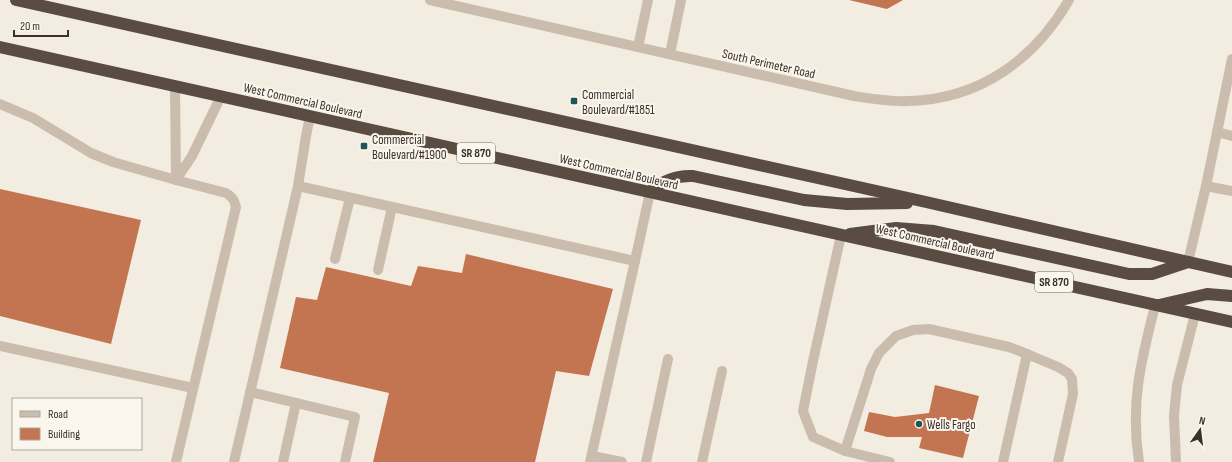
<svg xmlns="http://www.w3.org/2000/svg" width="1232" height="462" viewBox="0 0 1232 462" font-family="'Sofia Sans Condensed',sans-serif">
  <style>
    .building { fill: #c27550 }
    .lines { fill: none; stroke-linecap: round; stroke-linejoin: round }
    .minor { stroke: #cbbdad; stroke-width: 10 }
    .highway { stroke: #5a4c43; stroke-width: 12 }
    .poi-dot { fill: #22525b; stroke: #faf6ee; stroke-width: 1.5 }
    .labels { text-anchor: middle; stroke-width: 4; stroke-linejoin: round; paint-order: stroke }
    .shield { fill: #faf6ee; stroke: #746c66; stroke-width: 1 }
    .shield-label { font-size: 12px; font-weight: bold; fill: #3a312b }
    .street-label { font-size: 13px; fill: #3a312b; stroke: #faf6ee }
    .poi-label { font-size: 13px; fill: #3a312b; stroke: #faf6ee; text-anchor: start }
  </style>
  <rect width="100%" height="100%" fill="#f3ece1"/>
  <g class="building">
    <polygon points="849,0 903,0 887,9"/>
    <polygon points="0,189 141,220 111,344 0,316"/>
    <polygon points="466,254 613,289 589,376 556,371 535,462 373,462 389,393 280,368 296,297 317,300 326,267 411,286 418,266 462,273"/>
    <polygon points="935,385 979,396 963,458 919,448 922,437 887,437 864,431 869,412 895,417 929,413"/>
  </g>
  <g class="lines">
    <g class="minor">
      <path d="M430,0l424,96c19,3 37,6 55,5 71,-2 125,-41 160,-101"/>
      <polyline points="638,47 648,0"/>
      <polyline points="670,54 681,0"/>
      <polyline points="175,86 176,180 192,156 221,96"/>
      <path d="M0,104l33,14 58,35 22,9 63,18 50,13c7,4 8,7 10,14l-60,255"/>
      <polyline points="1217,132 1232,136"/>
      <polyline points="298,186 635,261 650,192"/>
      <polyline points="1206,186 1232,191"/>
      <polyline points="841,235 813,361 803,411 813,437 845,451 890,462"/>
      <polyline points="335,259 350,198"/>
      <polyline points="1188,262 1206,186 1232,59"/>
      <polyline points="378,270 392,207"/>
      <polyline points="0,346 193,388"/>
      <polyline points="1027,354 1058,367 1068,373 1072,379 1073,394 1058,462"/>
      <polyline points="250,392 355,417 345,462"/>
      <polyline points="845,451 871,369 879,353 896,336 913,330 929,329 1009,347 1027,354 1003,462"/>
      <polyline points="592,456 622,462"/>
      <polyline points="234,462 298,186 306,136 310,116"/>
      <polyline points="283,462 296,403"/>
      <polyline points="590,462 635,261"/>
      <polyline points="646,462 668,359"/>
      <polyline points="702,462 722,371"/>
      <path d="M1139,462c-9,-59 2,-101 16,-156"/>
      <polyline points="1176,462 1174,416 1177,385 1195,314"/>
    </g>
    <g class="highway">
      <polyline points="16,0 926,202 1232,272"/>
      <polyline points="0,47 1232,322"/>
      <path d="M650,192c11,-11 27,-17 43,-16l111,24 43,4 60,-1"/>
      <polyline points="850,234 896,228 934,231 1129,274 1152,274 1188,262"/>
      <polyline points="1159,305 1207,294 1232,296"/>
    </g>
  </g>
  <g class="poi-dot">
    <rect x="570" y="97" width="8" height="8" rx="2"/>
    <rect x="360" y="142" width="8" height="8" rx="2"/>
    <circle cx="919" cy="424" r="4"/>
  </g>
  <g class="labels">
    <g class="shield">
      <rect x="457" y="143" width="38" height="20" rx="3"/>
      <rect x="1035" y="272" width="38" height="20" rx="3"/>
    </g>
    <g class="shield-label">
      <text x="476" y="157">SR 870</text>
      <text x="1054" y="286">SR 870</text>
    </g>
    <g class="street-label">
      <text transform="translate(769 63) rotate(13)" y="5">South Perimeter Road</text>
      <text transform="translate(303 100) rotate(13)" y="5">West Commercial Boulevard</text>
      <text transform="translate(619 171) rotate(13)" y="5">West Commercial Boulevard</text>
      <text transform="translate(935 241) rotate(13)" y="5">West Commercial Boulevard</text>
    </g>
    <g class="poi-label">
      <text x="582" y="99">Commercial<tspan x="582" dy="15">Boulevard/#1851</tspan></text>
      <text x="372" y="144">Commercial<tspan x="372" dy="15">Boulevard/#1900</tspan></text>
      <text x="927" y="429">Wells Fargo</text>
    </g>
  </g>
  <rect x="12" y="398" width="130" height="52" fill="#faf6ee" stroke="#ada7a0"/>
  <rect x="20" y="411" width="20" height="6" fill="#cbbdad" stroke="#ada7a0"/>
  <text x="48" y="418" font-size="12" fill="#3a312b">Road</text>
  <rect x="20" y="428" width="20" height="12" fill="#c27550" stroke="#ada7a0"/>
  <text x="48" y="438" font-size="12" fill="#3a312b">Building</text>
  <g transform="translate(1200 430) rotate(14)" stroke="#faf6ee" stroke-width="3" paint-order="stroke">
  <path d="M0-3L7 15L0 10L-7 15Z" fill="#3a312b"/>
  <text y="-6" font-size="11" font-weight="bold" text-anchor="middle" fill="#3a312b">N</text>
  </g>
  <path d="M14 30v6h54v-6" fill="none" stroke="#3a312b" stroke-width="2"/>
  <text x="20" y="30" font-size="12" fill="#3a312b" stroke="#faf6ee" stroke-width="3" paint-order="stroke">20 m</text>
</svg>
